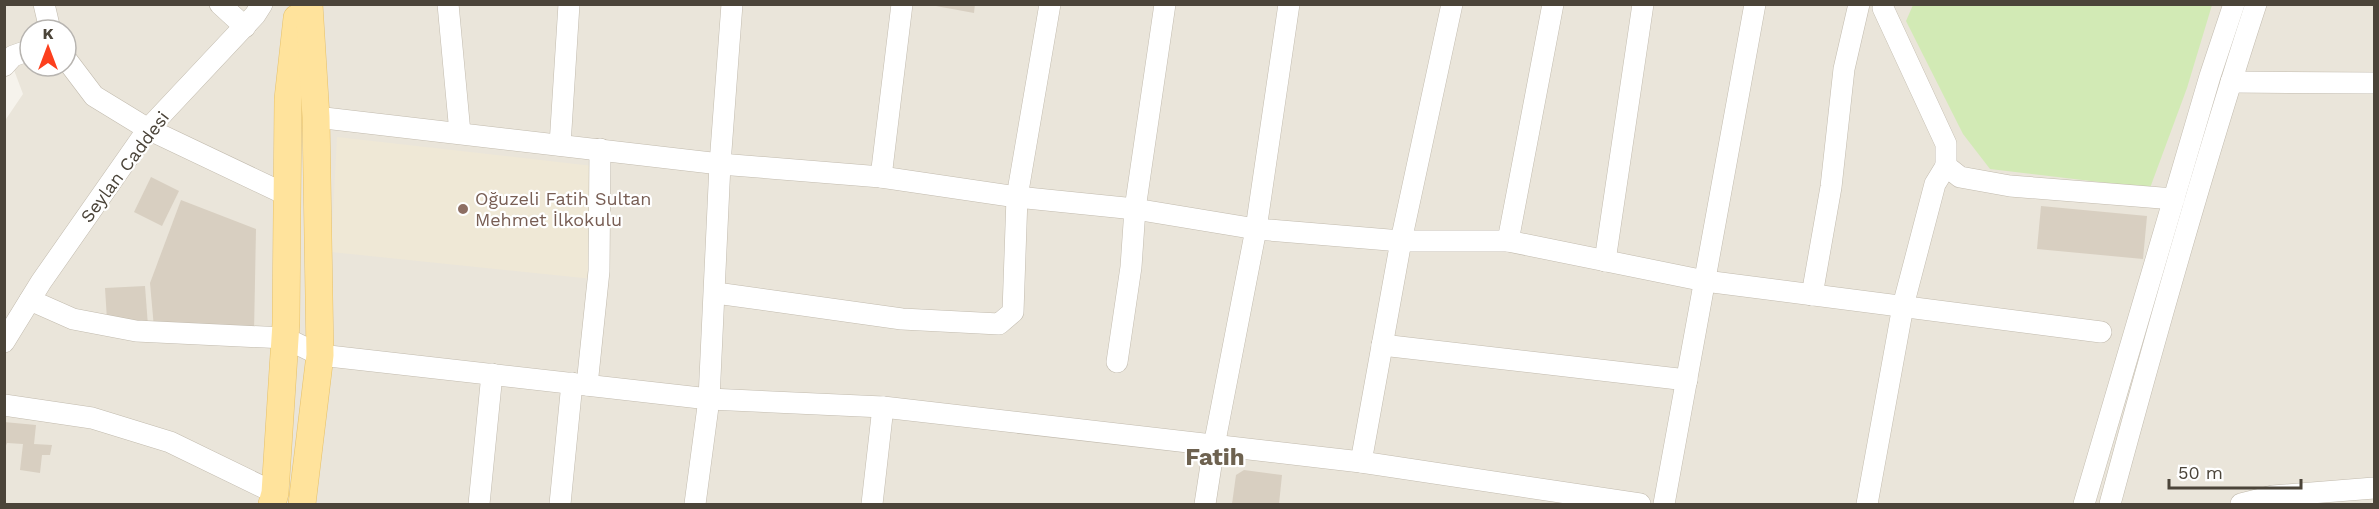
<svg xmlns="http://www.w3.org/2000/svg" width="2379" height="509" viewBox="0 0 2379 509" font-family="'Work Sans',sans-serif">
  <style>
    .residential { fill: #eae5da; fill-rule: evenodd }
    .education { fill: #efe8d6 }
    .green { fill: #d2eab5 }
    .building { fill: #d8cfc1 }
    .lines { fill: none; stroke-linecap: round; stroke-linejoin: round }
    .minor-casing { stroke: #c2bbae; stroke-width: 22 }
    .major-casing { stroke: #e6c16a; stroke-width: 28 }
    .minor { stroke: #fff; stroke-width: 21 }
    .major { stroke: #ffe39c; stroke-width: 27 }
    .education-dot { fill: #8d6e63; stroke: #fff; stroke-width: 2 }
    .labels { text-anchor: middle; stroke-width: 4.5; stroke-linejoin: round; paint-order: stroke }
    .street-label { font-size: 18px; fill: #4b4439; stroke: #fff }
    .education-label { font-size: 18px; fill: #785e54; stroke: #fff; text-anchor: start }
    .district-label { font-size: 24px; font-weight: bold; fill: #6e6250; stroke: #fff }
  </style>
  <rect width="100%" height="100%" fill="#f6f3ec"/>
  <path class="residential" d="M5,4l2369,1v499h-2369l-1,-382 19,-28 -18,-48zM30,30h36v36h-36z"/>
  <polygon class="education" points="337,137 593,166 593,279 331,252"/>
  <polygon class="green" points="1913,5 2212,5 2187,88 2150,188 1990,169 1963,134 1906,21"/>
  <g class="building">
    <polygon points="925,4 975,4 974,13"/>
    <polygon points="151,177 179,191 162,226 134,212"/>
    <polygon points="181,200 256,229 254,333 154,328 150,283"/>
    <polygon points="2041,206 2147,216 2143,259 2037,249"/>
    <polygon points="145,286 148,326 107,320 105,288"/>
    <polygon points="4,422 36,425 34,444 52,445 50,455 42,455 40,473 20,470 23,444 7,443 4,450"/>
    <polygon points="1244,470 1282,475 1279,504 1232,504 1236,475"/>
  </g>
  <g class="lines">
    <defs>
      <g id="minor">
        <polyline points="44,4 50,30"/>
        <polyline points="220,4 245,27"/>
        <polyline points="448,4 460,133"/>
        <polyline points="1883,8 1946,144 1946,166 1960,177 2010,186 2174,199"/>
        <polyline points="66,59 94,96 148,129 287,195"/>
        <polyline points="4,66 13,56 30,50"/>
        <polyline points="2231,82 2374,83"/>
        <polyline points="316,117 720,164 881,177 1017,197 1135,209 1256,229 1401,241 1508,241 1705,281 2101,332"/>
        <polyline points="560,145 569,4"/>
        <polyline points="881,177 902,4"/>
        <polyline points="1508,241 1553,4"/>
        <polyline points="1605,261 1643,4"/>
        <polyline points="716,293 902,319 999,324 1013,312 1017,197 1050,4"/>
        <polyline points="1812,295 1831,187 1844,69 1859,4"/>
        <polyline points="30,300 73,319 136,331 285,338 320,355 709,399 883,407 1361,462 1640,504"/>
        <polyline points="4,342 41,282 148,129 255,15 262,4"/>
        <polyline points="1382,345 1687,380"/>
        <polyline points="1117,362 1131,267 1135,209 1165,4"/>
        <polyline points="587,385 599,271 600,149"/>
        <polyline points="4,405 92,418 170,442 275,493"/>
        <polyline points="1361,462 1401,241 1452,4"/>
        <polyline points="479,504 492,374"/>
        <polyline points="560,504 572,383"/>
        <polyline points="695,504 709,399 720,164 732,4"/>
        <polyline points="872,504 883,407"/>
        <polyline points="1205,504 1214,446 1256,229 1289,4"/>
        <polyline points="1664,504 1755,4"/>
        <polyline points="1867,504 1903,306 1935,184 1946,166"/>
        <polyline points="2084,504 2210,76 2234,4"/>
        <path d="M2110,504c45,-167 92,-335 146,-500"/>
        <polyline points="2241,504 2273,496 2374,488"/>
      </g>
      <g id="major">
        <polyline points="272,504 275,493 286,323 288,99 297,18"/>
        <polyline points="302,504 320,355 316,117 309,4"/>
      </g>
    </defs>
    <use href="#minor" class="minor-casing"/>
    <use href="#major" class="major-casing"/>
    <use href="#minor" class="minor"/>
    <use href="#major" class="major"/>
  </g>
  <circle class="education-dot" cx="463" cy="209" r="6"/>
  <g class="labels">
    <g class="street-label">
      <text transform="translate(125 167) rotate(-53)" y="6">Seylan Caddesi</text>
    </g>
    <g class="education-label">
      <text x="475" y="205">Oğuzeli Fatih Sultan<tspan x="475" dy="21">Mehmet İlkokulu</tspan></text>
    </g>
    <g class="district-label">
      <text x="1215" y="465">Fatih</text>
    </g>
  </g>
  <rect width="2379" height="509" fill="none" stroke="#4b4439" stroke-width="12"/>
  <g transform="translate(48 48)"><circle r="28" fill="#ffffff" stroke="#b7b4b0" stroke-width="1.5"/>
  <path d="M0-4.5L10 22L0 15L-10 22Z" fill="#fc3f1d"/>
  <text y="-9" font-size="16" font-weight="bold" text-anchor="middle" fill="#4b4439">K</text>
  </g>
  <path d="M2169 479v9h132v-9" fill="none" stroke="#4b4439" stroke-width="3"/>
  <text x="2178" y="479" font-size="18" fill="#4b4439" stroke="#ffffff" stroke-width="4.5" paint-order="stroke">50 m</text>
</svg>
